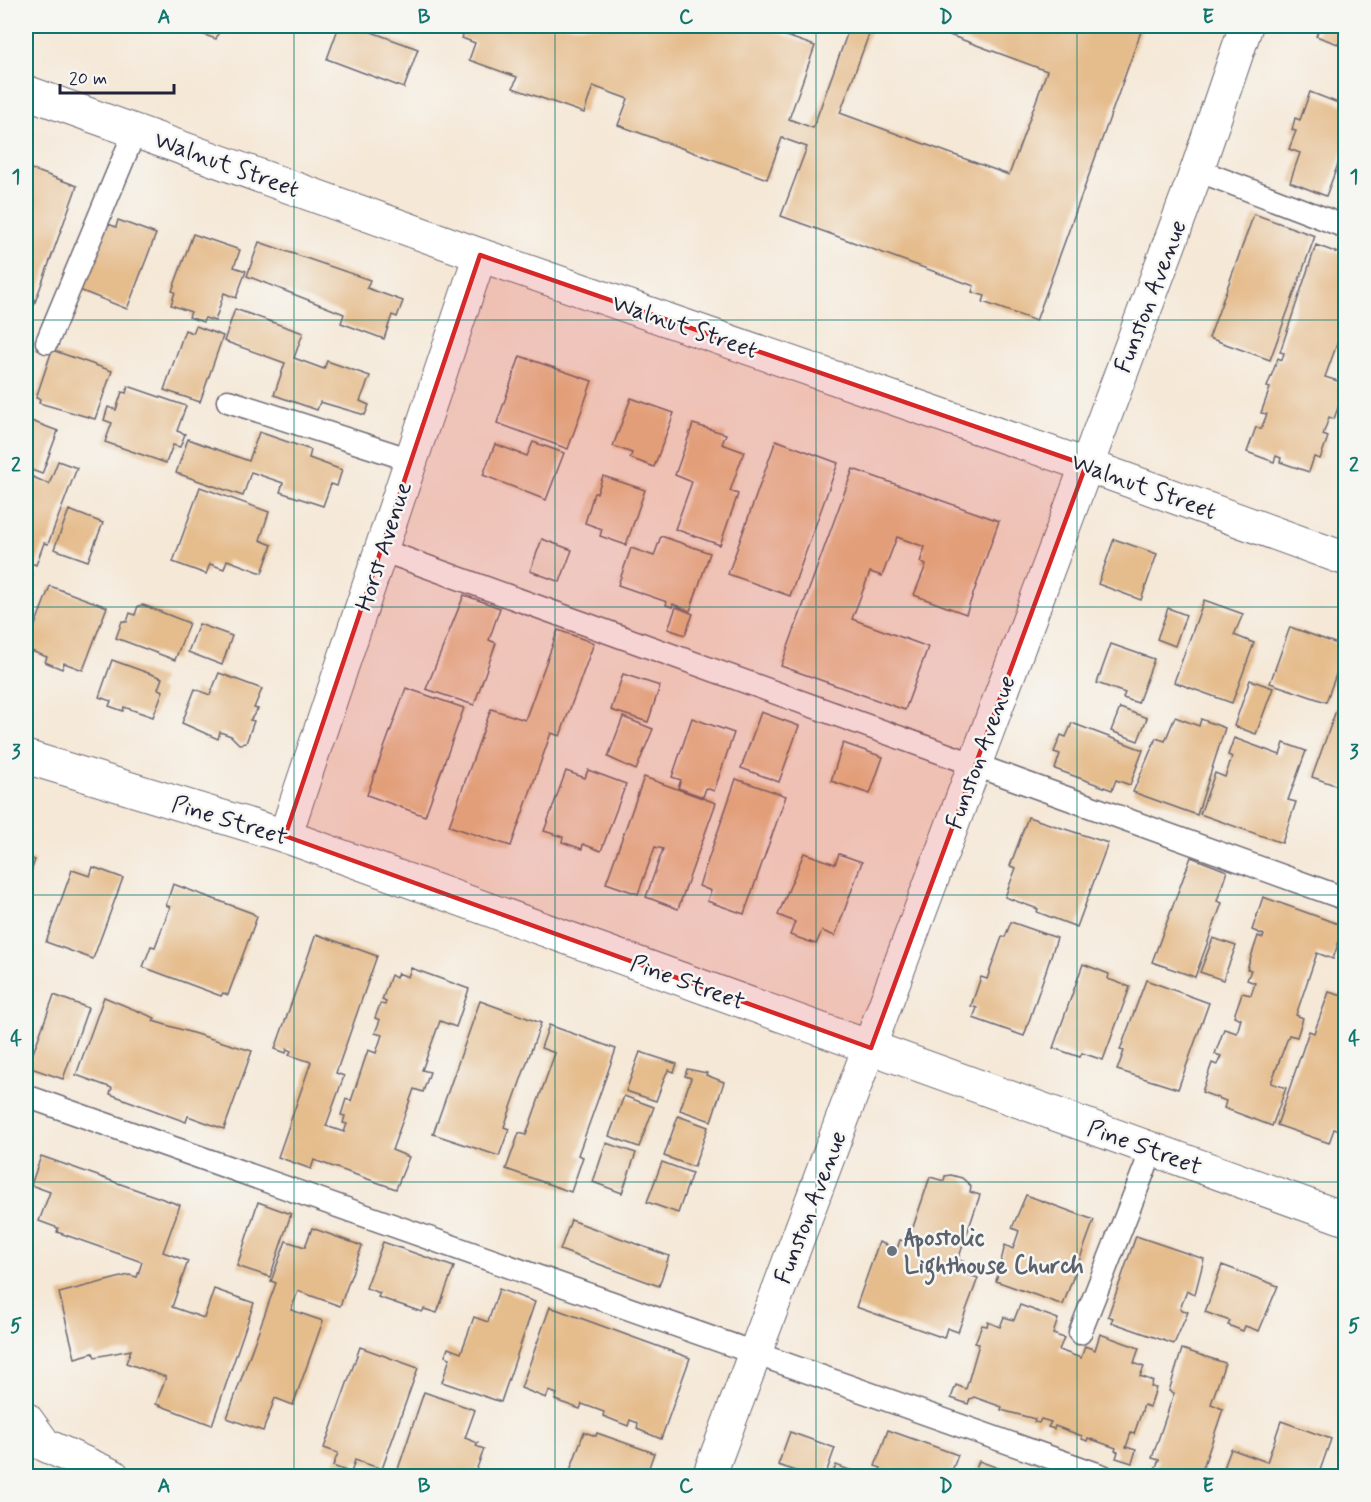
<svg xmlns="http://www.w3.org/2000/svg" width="1371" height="1502" viewBox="0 0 1371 1502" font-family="Mynerve,sans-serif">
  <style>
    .building { fill: #e5bc8c }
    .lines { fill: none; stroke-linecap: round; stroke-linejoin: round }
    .service-casing { stroke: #6c6772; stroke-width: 25 }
    .minor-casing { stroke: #6c6772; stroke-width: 35 }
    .tertiary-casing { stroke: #6c6772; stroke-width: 35 }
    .service { stroke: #fff; stroke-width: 22 }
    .minor { stroke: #fff; stroke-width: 33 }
    .tertiary { stroke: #fff; stroke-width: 33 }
    .marked { fill: #d62828; fill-opacity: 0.2; stroke: #d62828; stroke-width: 4.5; stroke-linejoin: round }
    .grid { fill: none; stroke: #0f766e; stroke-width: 1.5; stroke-opacity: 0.55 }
    .worship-dot { fill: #6b7280; stroke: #f6f6f2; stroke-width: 2 }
    .labels { text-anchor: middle; stroke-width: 5; stroke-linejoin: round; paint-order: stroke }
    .street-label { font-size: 24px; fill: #22223b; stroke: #f6f6f2 }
    .worship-label { font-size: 24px; font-weight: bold; fill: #5b616d; stroke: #f6f6f2; text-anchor: start }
    .neatline { fill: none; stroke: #0f766e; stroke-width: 2 }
    .grid-label { font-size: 20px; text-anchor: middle; font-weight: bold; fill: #0f766e }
  </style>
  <rect width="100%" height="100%" fill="#f6f6f2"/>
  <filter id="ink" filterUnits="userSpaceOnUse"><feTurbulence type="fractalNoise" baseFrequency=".0167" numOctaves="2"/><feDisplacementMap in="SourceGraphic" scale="12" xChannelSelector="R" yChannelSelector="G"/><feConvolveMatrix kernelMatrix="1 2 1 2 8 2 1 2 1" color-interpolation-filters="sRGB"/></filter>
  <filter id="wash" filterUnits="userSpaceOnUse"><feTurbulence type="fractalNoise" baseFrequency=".008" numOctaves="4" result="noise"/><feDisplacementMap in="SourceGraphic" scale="24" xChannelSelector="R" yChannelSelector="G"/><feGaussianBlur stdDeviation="1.35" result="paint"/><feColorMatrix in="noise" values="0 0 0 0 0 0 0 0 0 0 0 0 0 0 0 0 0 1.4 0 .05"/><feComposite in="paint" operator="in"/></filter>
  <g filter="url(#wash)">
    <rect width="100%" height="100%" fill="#f5e8d7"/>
    <g id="blocks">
      <g class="building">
        <polygon points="179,26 221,26 216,39"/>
        <polygon points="339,26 355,26 418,49 404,88 327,59"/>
        <polygon points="466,26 758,26 815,46 789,119 813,128 850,26 872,26 840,113 1009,175 1047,71 925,26 1143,26 1036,321 983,302 985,296 972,292 974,286 781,216 807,147 782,138 767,179 618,125 628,99 593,86 584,113 513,88 517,77 469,60 475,43 462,38"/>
        <polygon points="1320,26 1346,26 1346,47 1316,36"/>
        <polygon points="1310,92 1346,106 1346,143 1326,196 1290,182 1300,153 1289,149 1296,131 1292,130 1295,118 1300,120"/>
        <polygon points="26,167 77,186 26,327"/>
        <polygon points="1254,214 1315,236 1270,360 1209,338"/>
        <polygon points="118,220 156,234 127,309 77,289 103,222 116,227"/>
        <polygon points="193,234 240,250 234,267 246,271 236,298 224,293 215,321 205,318 203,322 189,317 191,312 171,305 175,292 172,291"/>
        <polygon points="259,242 370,280 367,288 403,301 397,317 392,315 384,339 341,323 344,314 247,276"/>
        <polygon points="1316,245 1346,256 1346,319 1325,377 1341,382 1338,391 1343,393 1334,419 1329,417 1323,435 1328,437 1320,459 1314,457 1309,472 1280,462 1281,458 1276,456 1274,462 1247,452 1256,427 1261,429 1267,414 1261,413 1270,388 1267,387 1278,358 1282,360 1284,353 1280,352"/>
        <polygon points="235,309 303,333 294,358 324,369 327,361 370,376 360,401 369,405 365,415 320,402 317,410 274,395 285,363 224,341"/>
        <polygon points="196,326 223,336 200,402 164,390 185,330 193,333"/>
        <polygon points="52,350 112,371 95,419 39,403 40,399 36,398"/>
        <polygon points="520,356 592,381 568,449 497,423"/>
        <polygon points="128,386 186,406 177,431 185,434 180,447 173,445 166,463 105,442 112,423 104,420 108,407 116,410 122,392 126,393"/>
        <polygon points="631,398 674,413 654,467 630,458 632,453 613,446"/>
        <polygon points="26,419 58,431 42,474 26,468"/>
        <polygon points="693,424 726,434 722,444 744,452 730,491 738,494 720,545 675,529 692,482 675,475"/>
        <polygon points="259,432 311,450 309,458 342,470 337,486 331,484 323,506 280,492 283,483 251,472 243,496 176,473 188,439 249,461"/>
        <polygon points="776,440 838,463 790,596 728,574"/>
        <polygon points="533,442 564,453 546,500 483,475 495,444 527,456"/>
        <polygon points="58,461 77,468 48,544 44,543 36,565 26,561 26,474 49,484"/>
        <polygon points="853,469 999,521 966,614 914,595 926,565 920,562 925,547 897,537 882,576 870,572 852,619 928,647 905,710 781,666"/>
        <polygon points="603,476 645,490 626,545 600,536 602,529 585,523 594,493 597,493"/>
        <polygon points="200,487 269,512 260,540 272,545 262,573 227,560 224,569 210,564 206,574 173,562"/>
        <polygon points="69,510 103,523 88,561 54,549"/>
        <polygon points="661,536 710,553 690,611 673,604 672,607 666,605 667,602 618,585 631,548 654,556"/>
        <polygon points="542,539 572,550 560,582 530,571"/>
        <polygon points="1114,539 1157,554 1141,600 1098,584"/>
        <polygon points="26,573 33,575 26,596"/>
        <polygon points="50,586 107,607 83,670 64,663 62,669 45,662 47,657 26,649"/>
        <polygon points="464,595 500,608 489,640 496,643 474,705 426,689"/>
        <polygon points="1204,600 1243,614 1234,635 1254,643 1232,703 1174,682"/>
        <polygon points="143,605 189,623 175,660 116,638 122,621 127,622 130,613 135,615 138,606"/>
        <polygon points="676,607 693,614 685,635 668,629"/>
        <polygon points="1168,608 1186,615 1175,646 1157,639"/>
        <polygon points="199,624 232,636 222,665 188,652"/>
        <polygon points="1290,627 1346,647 1326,702 1270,683"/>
        <polygon points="558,630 594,643 560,736 551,733 511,846 449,826 491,709 525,720"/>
        <polygon points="1111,644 1154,659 1138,703 1123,698 1125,693 1097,683"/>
        <polygon points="112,660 162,678 158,689 163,691 153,717 124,707 123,711 109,706 111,701 99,697"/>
        <polygon points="219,673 262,689 254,708 258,709 250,720 254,721 246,743 239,744 231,736 220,732 218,739 182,723 195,689 210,695"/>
        <polygon points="623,674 660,686 648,722 611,710"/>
        <polygon points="1250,680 1273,688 1256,734 1234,726"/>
        <polygon points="1346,683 1346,789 1312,777"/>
        <polygon points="406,688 464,708 425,816 367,795"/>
        <polygon points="1120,708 1147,718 1138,741 1111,731"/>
        <polygon points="761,712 799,726 779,782 741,768"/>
        <polygon points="623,717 653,729 636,770 608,757"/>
        <polygon points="1175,717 1199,726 1201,719 1225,728 1197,815 1133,792 1156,738 1165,741"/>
        <polygon points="692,718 734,733 714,791 706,788 703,797 678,788 681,780 672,777"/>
        <polygon points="1072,723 1143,750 1130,785 1116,780 1112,790 1055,769 1060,754 1054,752 1061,735 1066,737"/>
        <polygon points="1234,738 1280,755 1284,743 1306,751 1288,800 1296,802 1282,843 1200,814 1215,773 1225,777 1232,757 1228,755"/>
        <polygon points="843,743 883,757 870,794 831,781"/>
        <polygon points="588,770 626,784 601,851 583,844 582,849 562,842 563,837 544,831 566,771 585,778"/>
        <polygon points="644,777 716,803 678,909 646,897 663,849 655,847 638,894 606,883"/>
        <polygon points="736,779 786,796 744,914 707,901 711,891 699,886"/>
        <polygon points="1028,817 1108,843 1077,927 1037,912 1038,909 1005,897 1016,868 1010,866"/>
        <polygon points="804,853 835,864 839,854 862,862 835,936 822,931 816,944 790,935 795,922 778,915"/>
        <polygon points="26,857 35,860 26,886"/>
        <polygon points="1191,857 1227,871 1217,901 1222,903 1195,977 1152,962"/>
        <polygon points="93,867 123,878 93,959 46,942 72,870 90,876"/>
        <polygon points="173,884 252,913 257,917 228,995 223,993 221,996 143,967 151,946 155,947 170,907 166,905"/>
        <polygon points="1263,897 1344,926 1333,959 1317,953 1296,1015 1303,1018 1297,1037 1289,1035 1271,1083 1286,1088 1272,1126 1224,1108 1226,1101 1202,1092 1212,1063 1217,1065 1221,1056 1215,1054 1224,1029 1237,1033 1241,1019 1234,1016 1242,993 1251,995 1255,983 1247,980 1251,970 1247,969 1258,936 1263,938 1264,935 1252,930"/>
        <polygon points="1011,922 1057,938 1024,1036 973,1018 977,1008 971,1006 981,977 987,979 1002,937 1005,937"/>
        <polygon points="316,934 377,956 336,1073 344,1076 326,1126 344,1132 347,1124 343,1123 345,1116 341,1115 346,1099 351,1101 368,1050 376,1053 382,1035 375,1033 380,1020 375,1018 380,1004 385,1005 386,1002 382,1000 391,975 396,978 398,973 408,977 411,968 469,989 456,1027 440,1021 422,1070 430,1072 423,1092 414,1089 392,1150 409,1157 396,1189 314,1160 311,1169 278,1157 311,1062 289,1055 291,1051 287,1049 286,1053 275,1049"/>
        <polygon points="1213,938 1236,946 1223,980 1200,972"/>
        <polygon points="1083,964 1109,974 1108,979 1130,987 1103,1060 1082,1053 1080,1057 1053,1048"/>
        <polygon points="1146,980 1209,1003 1178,1089 1117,1070 1124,1051 1120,1050"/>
        <polygon points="1329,992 1346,997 1346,1124 1343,1132 1334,1129 1329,1143 1277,1125 1309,1031 1314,1033"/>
        <polygon points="54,995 88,1008 63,1079 28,1067"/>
        <polygon points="104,997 155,1018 153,1021 252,1051 224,1129 188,1116 186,1122 110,1094 112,1088 76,1075"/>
        <polygon points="480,1001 541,1023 504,1127 509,1129 499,1156 433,1134"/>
        <polygon points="549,1025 616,1049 578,1155 583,1157 571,1192 506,1169 519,1133 526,1135 555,1053 541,1048"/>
        <polygon points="640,1052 677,1064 674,1072 669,1070 666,1074 656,1101 626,1091"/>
        <polygon points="687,1069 707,1073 706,1075 724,1082 711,1121 680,1110 691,1078 685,1076"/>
        <polygon points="624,1096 654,1107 639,1147 609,1136"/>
        <polygon points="678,1116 708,1127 694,1167 664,1156"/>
        <polygon points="606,1143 636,1153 622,1193 593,1182"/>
        <polygon points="41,1156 180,1205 163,1252 188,1261 172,1307 204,1318 214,1289 254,1303 212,1425 156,1404 166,1377 126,1363 131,1350 95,1357 93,1353 75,1358 59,1293 129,1275 137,1277 142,1262 57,1232 58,1228 39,1221 50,1192 31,1185"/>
        <polygon points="662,1162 692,1173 678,1213 647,1202"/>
        <polygon points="951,1175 962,1178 971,1186 970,1192 980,1195 958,1260 963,1261 959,1272 978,1278 958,1332 947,1328 944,1338 856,1307 879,1242 897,1249 900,1240 908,1242 930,1177 944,1181 945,1176"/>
        <polygon points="1026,1195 1094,1220 1063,1305 996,1281 1005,1245 1013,1249 1019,1231 1012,1228"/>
        <polygon points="258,1202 291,1214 270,1277 237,1266"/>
        <polygon points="571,1220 669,1256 659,1286 560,1250"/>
        <polygon points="312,1228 362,1246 340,1306 298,1291 291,1310 323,1321 293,1405 275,1398 263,1431 227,1418 276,1283 271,1281 286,1241 305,1247"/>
        <polygon points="1136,1236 1204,1259 1195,1294 1187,1291 1180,1309 1188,1312 1174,1344 1111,1322 1113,1318 1108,1316"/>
        <polygon points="383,1242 454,1267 437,1313 424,1309 422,1312 378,1297 380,1293 366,1288"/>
        <polygon points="1222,1265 1278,1286 1259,1331 1245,1326 1243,1331 1228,1325 1230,1321 1205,1312"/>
        <polygon points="499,1289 535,1302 501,1402 442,1382 450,1358 445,1356 448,1348 461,1353 474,1317 488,1322"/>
        <polygon points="1020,1305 1058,1319 1053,1334 1064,1338 1059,1350 1081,1358 1085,1346 1095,1350 1100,1334 1139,1348 1134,1363 1144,1367 1140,1376 1153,1381 1151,1387 1156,1388 1150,1407 1144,1405 1134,1434 1131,1433 1126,1447 1136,1450 1132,1463 1116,1458 1118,1452 1115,1451 1116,1448 1088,1438 1087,1441 1082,1439 1082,1436 1055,1426 1054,1429 1048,1427 1051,1422 1041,1419 1039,1423 1034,1422 1035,1419 1001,1410 1002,1407 974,1397 970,1399 968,1404 951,1398 956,1385 966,1389 979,1344 975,1343 982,1325 987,1326 988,1322 1000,1327 1004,1317 1014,1320"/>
        <polygon points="550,1307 690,1358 661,1439 637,1429 638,1423 630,1420 628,1426 603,1416 604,1412 582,1404 580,1409 555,1400 557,1394 549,1391 546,1398 521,1388"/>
        <polygon points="360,1347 418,1368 382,1469 355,1460 351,1473 333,1466 338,1453 324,1448"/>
        <polygon points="1182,1349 1225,1363 1211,1404 1223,1409 1201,1474 1196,1472 1194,1476 1178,1476 1155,1469 1159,1460 1152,1458 1174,1393 1169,1391"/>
        <polygon points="424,1392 475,1410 465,1438 478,1443 476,1446 484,1449 474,1476 396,1475"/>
        <polygon points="1281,1421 1331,1439 1318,1476 1221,1476 1231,1449 1267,1462"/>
        <polygon points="888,1430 958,1455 950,1476 878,1476 881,1468 875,1466"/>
        <polygon points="584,1432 596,1436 597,1433 654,1453 646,1476 568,1476"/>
        <polygon points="790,1432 835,1448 825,1476 810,1476 778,1465"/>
        <polygon points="979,1461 1020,1476 973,1476"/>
        <polygon points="836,1465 865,1476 832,1476"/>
      </g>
    </g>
  </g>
  <g filter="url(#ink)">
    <use href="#blocks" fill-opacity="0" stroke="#6c6772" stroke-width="1.5"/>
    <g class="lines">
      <defs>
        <g id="service">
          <polyline points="1197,170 1346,227"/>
          <polyline points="47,342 135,131"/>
          <polyline points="228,401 411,460"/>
          <polyline points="381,550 1346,899"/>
          <polyline points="26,1096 1103,1476"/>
          <polyline points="1080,1333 1152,1150"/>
        </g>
        <g id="minor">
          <polyline points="26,92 480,255 1086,465 1346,559"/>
          <polyline points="26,757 285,836 1346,1219"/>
          <polyline points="285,836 480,255"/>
          <polyline points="709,1476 1197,170 1246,26"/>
        </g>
        <polyline id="tertiary" points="26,1419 45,1445 113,1476"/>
      </defs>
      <use href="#service" class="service-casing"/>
      <use href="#minor" class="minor-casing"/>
      <use href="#tertiary" class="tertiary-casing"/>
      <use href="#service" class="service"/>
      <use href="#minor" class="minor"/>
      <use href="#tertiary" class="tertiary"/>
    </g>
  </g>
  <path class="marked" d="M480,255l606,210 -215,583 -586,-212z"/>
  <path class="grid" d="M294,26v1450M555,26v1450M816,26v1450M1077,26v1450M26,320h1320M26,607h1320M26,895h1320M26,1182h1320"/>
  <circle class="worship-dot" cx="892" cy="1251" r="6"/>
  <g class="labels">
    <g class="street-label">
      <text transform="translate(227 164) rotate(20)" y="8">Walnut Street</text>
      <text transform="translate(1150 296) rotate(-69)" y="8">Funston Avenue</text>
      <text transform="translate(685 326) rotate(19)" y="8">Walnut Street</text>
      <text transform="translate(1144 486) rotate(20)" y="8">Walnut Street</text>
      <text transform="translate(383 546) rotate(-72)" y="8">Horst Avenue</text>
      <text transform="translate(980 752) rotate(-70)" y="8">Funston Avenue</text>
      <text transform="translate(230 820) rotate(17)" y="8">Pine Street</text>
      <text transform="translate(688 982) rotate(20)" y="8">Pine Street</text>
      <text transform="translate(1145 1147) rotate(20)" y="8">Pine Street</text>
      <text transform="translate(810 1207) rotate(-69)" y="8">Funston Avenue</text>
    </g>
    <g class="worship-label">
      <text x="904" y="1245">Apostolic<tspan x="904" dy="28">Lighthouse Church</tspan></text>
    </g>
  </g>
  <rect width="1371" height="1502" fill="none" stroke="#f6f6f2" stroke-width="66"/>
  <path d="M60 84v9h114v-9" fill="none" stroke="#22223b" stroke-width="3"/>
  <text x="69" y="84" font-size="18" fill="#22223b" stroke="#f6f6f2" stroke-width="4.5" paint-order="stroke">20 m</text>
  <rect x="33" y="33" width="1305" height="1436" class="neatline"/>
  <g class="grid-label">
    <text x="164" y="23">A</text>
    <text x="424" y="23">B</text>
    <text x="686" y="23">C</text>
    <text x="946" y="23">D</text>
    <text x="1208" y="23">E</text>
    <text x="16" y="183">1</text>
    <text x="1354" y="183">1</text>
    <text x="16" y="471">2</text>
    <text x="1354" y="471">2</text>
    <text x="16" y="758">3</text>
    <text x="1354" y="758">3</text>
    <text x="16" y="1045">4</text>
    <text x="1354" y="1045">4</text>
    <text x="16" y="1332">5</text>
    <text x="1354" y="1332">5</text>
    <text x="164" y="1492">A</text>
    <text x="424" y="1492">B</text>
    <text x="686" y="1492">C</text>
    <text x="946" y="1492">D</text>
    <text x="1208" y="1492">E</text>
  </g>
</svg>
